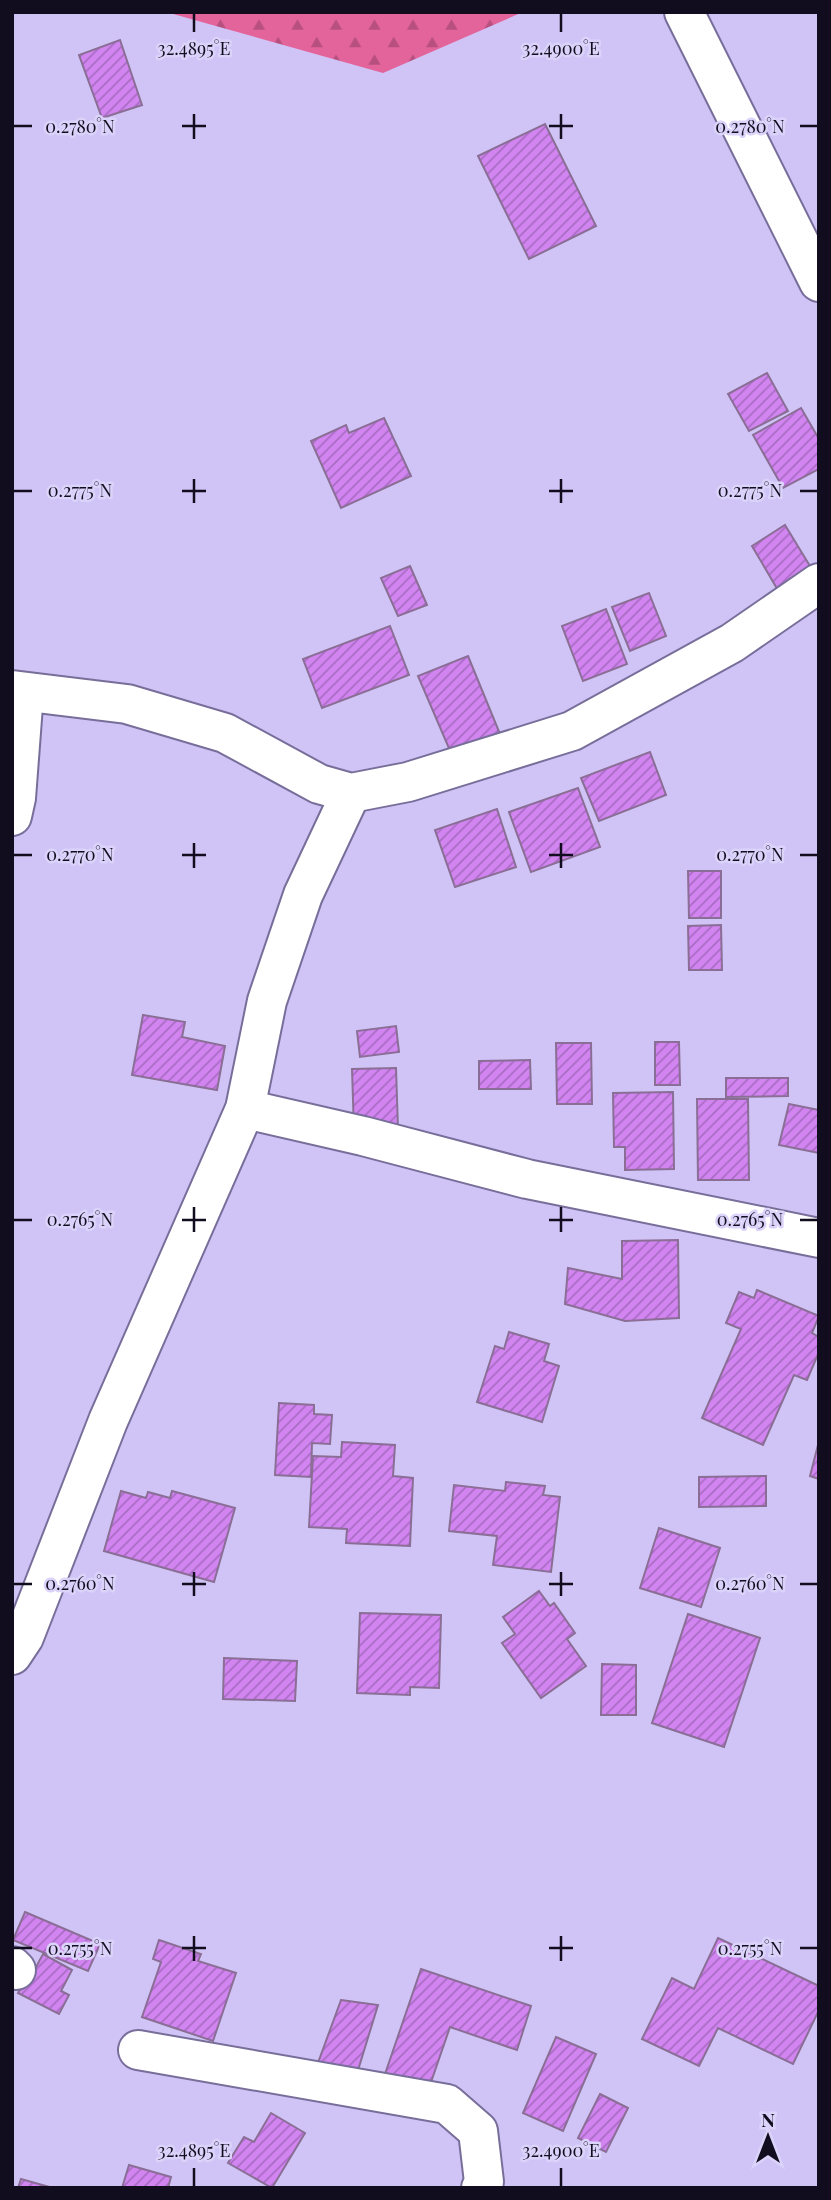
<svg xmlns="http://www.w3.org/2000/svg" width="831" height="2200" viewBox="0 0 831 2200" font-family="'Playfair Display',serif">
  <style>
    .forest { fill: url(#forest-firs) }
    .building { fill: url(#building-hatch); stroke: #8a6e96; stroke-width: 2 }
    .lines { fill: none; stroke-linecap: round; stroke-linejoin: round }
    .minor-casing { stroke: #786e9a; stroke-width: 42 }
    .minor { stroke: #fff; stroke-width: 38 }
    .ticks { fill: none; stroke: #120d1e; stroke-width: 2.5 }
    .ticks-label { font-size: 18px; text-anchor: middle; fill: #120d1e; stroke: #dcd3fb; stroke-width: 5; stroke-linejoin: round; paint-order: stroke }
  </style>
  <defs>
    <pattern id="forest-firs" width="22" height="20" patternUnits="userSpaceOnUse" patternTransform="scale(1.75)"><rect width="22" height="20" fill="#e3639b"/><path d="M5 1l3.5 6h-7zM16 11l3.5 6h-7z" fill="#b7507e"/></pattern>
    <pattern id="building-hatch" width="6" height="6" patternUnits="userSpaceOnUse" patternTransform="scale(1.75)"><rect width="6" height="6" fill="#d285f1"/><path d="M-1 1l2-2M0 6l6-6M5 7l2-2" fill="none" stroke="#a96bc3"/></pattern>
  </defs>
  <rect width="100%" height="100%" fill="#d0c4f6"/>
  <polygon class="forest" points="166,12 523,12 383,73"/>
  <g class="building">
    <polygon points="120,40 142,105 102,118 79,55"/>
    <polygon points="545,124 596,226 529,259 478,156"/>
    <polygon points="767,373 788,411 749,431 728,394"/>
    <polygon points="801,408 819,439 819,469 783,488 753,435"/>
    <polygon points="384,418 411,476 341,508 311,441 346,425 349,433"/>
    <polygon points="785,525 816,576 782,597 752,546"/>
    <polygon points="410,566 427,605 398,616 381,578"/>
    <polygon points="649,593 666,636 630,651 612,607"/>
    <polygon points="606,609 627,664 583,681 562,626"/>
    <polygon points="390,626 409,675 322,708 303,659"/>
    <polygon points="468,656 500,734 451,753 418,676"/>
    <polygon points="650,752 666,795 599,821 581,778"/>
    <polygon points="578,788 600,847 531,872 509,812"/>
    <polygon points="497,809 516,867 455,887 435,830"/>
    <polygon points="688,871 721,871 721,918 689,918"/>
    <polygon points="721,925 722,970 689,970 688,926"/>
    <polygon points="143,1015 185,1022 182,1037 225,1046 217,1090 132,1075"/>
    <polygon points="396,1026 399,1052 360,1057 357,1031"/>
    <polygon points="655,1042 679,1042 680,1085 655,1085"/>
    <polygon points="556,1043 591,1043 592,1104 557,1104"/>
    <polygon points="530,1060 531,1089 479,1089 479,1061"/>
    <polygon points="396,1068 398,1129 354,1131 352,1069"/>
    <polygon points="726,1078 788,1078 788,1096 726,1097"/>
    <polygon points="673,1092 674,1169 625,1170 625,1147 614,1147 613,1093"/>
    <polygon points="697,1099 748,1099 749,1180 698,1180"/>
    <polygon points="789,1104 819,1110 819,1153 779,1145"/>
    <polygon points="678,1240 679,1318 625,1321 565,1304 568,1268 622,1279 622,1241"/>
    <polygon points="757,1290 819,1316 812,1333 819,1337 819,1352 807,1380 794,1375 763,1445 702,1418 741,1329 726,1323 739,1292 754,1298"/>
    <polygon points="509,1332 549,1344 544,1361 559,1366 542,1422 477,1402 495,1346 504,1349"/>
    <polygon points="279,1403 314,1405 314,1414 332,1415 330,1444 312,1443 311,1477 275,1475"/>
    <polygon points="819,1441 819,1479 810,1476"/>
    <polygon points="342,1442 395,1445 393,1476 413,1478 410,1546 346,1543 347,1529 309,1527 313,1456 341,1457"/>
    <polygon points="766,1476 766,1506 699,1507 699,1477"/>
    <polygon points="506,1482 545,1486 543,1495 560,1497 551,1572 493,1565 497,1536 449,1531 454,1485 505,1491"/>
    <polygon points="121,1491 146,1498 148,1492 170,1498 172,1491 235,1508 214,1582 104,1551"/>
    <polygon points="659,1528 720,1548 701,1607 640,1588"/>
    <polygon points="539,1591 550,1606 554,1603 575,1633 567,1639 586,1666 541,1698 502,1643 515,1634 503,1617"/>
    <polygon points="360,1613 441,1615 439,1688 410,1687 410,1695 357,1693"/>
    <polygon points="688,1614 760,1638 724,1747 652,1723"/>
    <polygon points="224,1658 297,1661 295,1701 223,1699"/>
    <polygon points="602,1664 636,1665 636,1715 601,1715"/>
    <polygon points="25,1912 100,1944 88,1971 13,1940"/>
    <polygon points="718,1938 819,1986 819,2010 793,2064 718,2028 699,2066 642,2039 672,1978 694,1989"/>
    <polygon points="159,1940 201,1954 198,1961 236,1973 213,2041 142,2017 161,1962 153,1959"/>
    <polygon points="43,1954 72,1970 61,1991 69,1995 59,2014 18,1993 24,1982 27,1984"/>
    <polygon points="421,1969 531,2006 517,2050 450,2027 429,2088 385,2074"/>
    <polygon points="341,2000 378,2005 355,2080 315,2071"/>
    <polygon points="556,2037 596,2054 563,2131 523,2113"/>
    <polygon points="600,2094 628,2108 606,2152 578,2138"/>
    <polygon points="271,2113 305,2133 272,2188 228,2163 244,2137 254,2142"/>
    <polygon points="129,2165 171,2177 168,2188 122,2188"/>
    <polygon points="21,2179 53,2188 18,2188"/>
  </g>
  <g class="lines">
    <defs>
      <g id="minor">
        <polyline points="684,12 819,282"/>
        <polyline points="12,690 127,704 225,733 319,784 351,793 408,782 572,731 732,643 819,583"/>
        <polyline points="12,816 16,798 24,692"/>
        <polyline points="245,1109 363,1136 527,1179 819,1238"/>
        <polyline points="12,1655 24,1637 108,1421 245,1109 267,1001 303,895 351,793"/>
        <polyline points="12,1966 16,1970"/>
        <polyline points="138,2050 447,2104 478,2131 484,2182 481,2188"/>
      </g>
    </defs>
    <use href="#minor" class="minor-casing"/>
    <use href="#minor" class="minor"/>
  </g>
  <path class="ticks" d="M194,14v18M561,14v18M194,114v25M561,114v25M14,126h18M182,126h24M549,126h24M800,126h17M194,479v24M561,479v24M14,491h18M182,491h24M549,491h24M800,491h17M194,843v25M561,843v25M14,855h18M182,855h24M549,855h24M800,855h17M194,1207v25M561,1207v25M14,1220h18M182,1220h24M549,1220h24M800,1220h17M194,1572v24M561,1572v24M14,1584h18M182,1584h24M549,1584h24M800,1584h17M194,1936v25M561,1936v25M14,1948h18M182,1948h24M549,1948h24M800,1948h17M194,2168v18M561,2168v18"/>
  <g class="ticks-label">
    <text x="194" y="55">32.4895°E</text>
    <text x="561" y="55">32.4900°E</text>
    <text x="80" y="133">0.2780°N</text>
    <text x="750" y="133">0.2780°N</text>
    <text x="80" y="497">0.2775°N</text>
    <text x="750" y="497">0.2775°N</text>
    <text x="80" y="861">0.2770°N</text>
    <text x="750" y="861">0.2770°N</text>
    <text x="80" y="1226">0.2765°N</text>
    <text x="750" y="1226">0.2765°N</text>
    <text x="80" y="1590">0.2760°N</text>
    <text x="750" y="1590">0.2760°N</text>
    <text x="80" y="1955">0.2755°N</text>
    <text x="750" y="1955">0.2755°N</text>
    <text x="194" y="2157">32.4895°E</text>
    <text x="561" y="2157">32.4900°E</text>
  </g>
  <rect width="831" height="2200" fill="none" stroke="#120d1e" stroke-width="28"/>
  <g transform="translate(768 2137)" stroke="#dcd3fb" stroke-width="5" paint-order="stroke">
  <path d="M0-5L12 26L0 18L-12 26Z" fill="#120d1e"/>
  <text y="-10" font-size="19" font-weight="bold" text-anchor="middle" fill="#120d1e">N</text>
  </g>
</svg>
